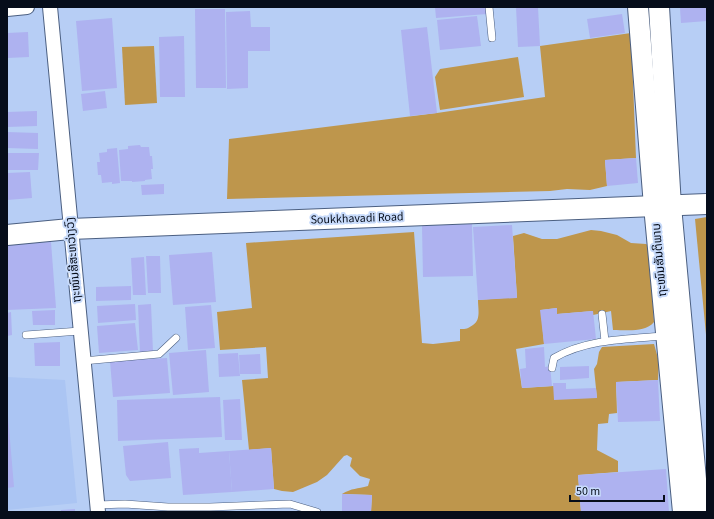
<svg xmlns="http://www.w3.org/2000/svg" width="714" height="519" viewBox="0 0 714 519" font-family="'Source Sans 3','Noto Sans Lao',sans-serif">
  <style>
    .built { fill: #abc5f3 }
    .green { fill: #be964c }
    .building { fill: #aeb2f0 }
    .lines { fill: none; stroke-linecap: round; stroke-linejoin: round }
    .lane-casing { stroke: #4b5f81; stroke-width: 8 }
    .street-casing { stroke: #4b5f81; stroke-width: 16 }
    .secondary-casing { stroke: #4b5f81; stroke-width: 22 }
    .lane { stroke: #fff; stroke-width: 7 }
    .street { stroke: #fff; stroke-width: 14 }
    .secondary { stroke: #fff; stroke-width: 20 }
    .labels { text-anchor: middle; stroke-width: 4; stroke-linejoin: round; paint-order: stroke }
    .street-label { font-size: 12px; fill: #060d1a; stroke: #c8dbfb }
  </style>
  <rect width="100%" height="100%" fill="#b7cef5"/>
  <polygon class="built" points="7,377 65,380 77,503 7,510"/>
  <g class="green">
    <polygon points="631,33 636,158 605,160 607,186 590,190 567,189 550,191 227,199 229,139 437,113 545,97 540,46"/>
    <polygon points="154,46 157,103 125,105 122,47"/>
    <polygon points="518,57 524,97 440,110 435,77 440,69"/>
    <polygon points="707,217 707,345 695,219"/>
    <path d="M591,230l10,1 16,4 14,8 15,1 3,2 5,76c-9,11 -28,8 -41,8l-2,-19 -18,4v-4l-36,3v-6l-16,2 3,34 -28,5 6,39 32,-2 43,12 -3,-29 3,-5 2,-12 3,-5 52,-3 5,18 -1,18 -42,2 1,31 -8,1 -1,9 -10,1 -1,26 21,11v11l-40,3 3,37h-210l1,-17 -30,-1c10,-6 15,-5 26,-8l2,-7 -10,-3 -10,-10 2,-8 -5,-3 -3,1 -17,19 -10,7 -24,10 -11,-1 -8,-2 -3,-41 -22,2 -7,-70 26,-2 -2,-31 -46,3 -3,-38 35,-4 -6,-65 168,-11 8,111 11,1 27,-3v-12c7,0 7,0 13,-4 8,-5 5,-16 5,-25l39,-3 -4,-61 11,-3 18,6h15z"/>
  </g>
  <g class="building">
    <polygon points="435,7 487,7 487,14 436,18"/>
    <polygon points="516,7 538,7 540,46 518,47"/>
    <polygon points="694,7 707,7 707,21 681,23 680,8"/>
    <polygon points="195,9 225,9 226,88 196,88"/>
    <polygon points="250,11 251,27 270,27 270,51 248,51 248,88 227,89 226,12"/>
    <polygon points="622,14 625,33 590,38 587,19"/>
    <polygon points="477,16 481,46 440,50 437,20"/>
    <polygon points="112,18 117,88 82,91 76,21"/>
    <polygon points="427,27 437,113 410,116 401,30"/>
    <polygon points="28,32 29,57 7,58 7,33"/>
    <polygon points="184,36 185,97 160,97 159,37"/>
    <polygon points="105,91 107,108 83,111 81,94"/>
    <polygon points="37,111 37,126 7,127 7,112"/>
    <polygon points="7,132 38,133 38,149 7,148"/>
    <polygon points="140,145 141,147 149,147 150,156 152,156 153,169 151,169 152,179 145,180 145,181 132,182 132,181 121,181 119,150 128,149 128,146"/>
    <polygon points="117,148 120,183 112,184 112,182 102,183 101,175 98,175 97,162 100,162 99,153 107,152 107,149"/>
    <polygon points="7,153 39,153 38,170 7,170"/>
    <polygon points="636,158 638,183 607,186 605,160"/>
    <polygon points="30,172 32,198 7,200 7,173"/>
    <polygon points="164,184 164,194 142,195 141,185"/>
    <polygon points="472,224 473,276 423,277 422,226"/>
    <polygon points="512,225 517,298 478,300 473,227"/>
    <polygon points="51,242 56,308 7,310 7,244"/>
    <polygon points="212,252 216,302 173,305 169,255"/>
    <polygon points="146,256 160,256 161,293 148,293"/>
    <polygon points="144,257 146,295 133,295 131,258"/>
    <polygon points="131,286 131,300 96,301 96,287"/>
    <polygon points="135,304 136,320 98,323 97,306"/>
    <polygon points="151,304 153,352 140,353 138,305"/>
    <polygon points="211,305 215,348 188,350 185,307"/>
    <polygon points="557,308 557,314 593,311 596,339 544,344 540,310"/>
    <polygon points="55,310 55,325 33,325 32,311"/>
    <polygon points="11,312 12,335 7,336 7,313"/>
    <polygon points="135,323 138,350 99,353 97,326"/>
    <polygon points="60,342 60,366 35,366 34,343"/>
    <polygon points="544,347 545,367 550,366 552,386 522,388 520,369 526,368 525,349"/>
    <polygon points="206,350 209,392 173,395 169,353"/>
    <polygon points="238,353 240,376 219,377 218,354"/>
    <polygon points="260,354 261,374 240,374 239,355"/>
    <polygon points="167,358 170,393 113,397 110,361"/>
    <polygon points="589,366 589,378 560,380 560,367"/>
    <polygon points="658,380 660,421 618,422 616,382"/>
    <polygon points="553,383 566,383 566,389 596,388 597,398 554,400"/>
    <polygon points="220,397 222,437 118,441 117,400"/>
    <polygon points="240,399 242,440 225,440 223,400"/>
    <polygon points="7,416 8,416 14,487 7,488"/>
    <polygon points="168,442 171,478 130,481 126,475 123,446"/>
    <polygon points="199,448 199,453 229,451 232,492 183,495 179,449"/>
    <polygon points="271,448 274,489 232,492 229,451"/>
    <polygon points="666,469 669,512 581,512 578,475"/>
    <polygon points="342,494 372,495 371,512 342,512"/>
    <polygon points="75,509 75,512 61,512 61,510"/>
  </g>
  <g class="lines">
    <defs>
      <g id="lane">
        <polyline points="489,7 492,38"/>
        <polyline points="602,314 605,341"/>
        <polyline points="26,335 80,331"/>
        <polyline points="83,361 159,354 176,338"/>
        <path d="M552,368l2,-10c32,-19 74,-19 110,-22"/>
        <polyline points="97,505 125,504 168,507 210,507 290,504 317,512"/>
      </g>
      <g id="street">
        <polyline points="50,7 98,512"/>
        <polyline points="7,9 27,7"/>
      </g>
      <g id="secondary">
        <polyline points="638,7 654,206 683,512"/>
        <polyline points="659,7 671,206 699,512"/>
        <polyline points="7,235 70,229 707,204"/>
      </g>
    </defs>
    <use href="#lane" class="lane-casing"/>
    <use href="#street" class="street-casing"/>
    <use href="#secondary" class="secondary-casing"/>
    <use href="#lane" class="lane"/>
    <use href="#street" class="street"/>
    <use href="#secondary" class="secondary"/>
  </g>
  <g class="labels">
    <g class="street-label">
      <text transform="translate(357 218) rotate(-2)" y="4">Soukkhavadi Road</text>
      <text transform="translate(73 260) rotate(-95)" y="4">ຖະໜົນສີສະຫວ່າງວົງ</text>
      <text transform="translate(659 260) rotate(-95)" y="4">ຖະໜົນສັນຕິພາບ</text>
    </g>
  </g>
  <rect width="714" height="519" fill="none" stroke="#060d1a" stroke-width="16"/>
  <path d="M570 495v6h94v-6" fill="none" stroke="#060d1a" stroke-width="2"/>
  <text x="576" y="495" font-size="12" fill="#060d1a" stroke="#c8dbfb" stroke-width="3" paint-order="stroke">50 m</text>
</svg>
